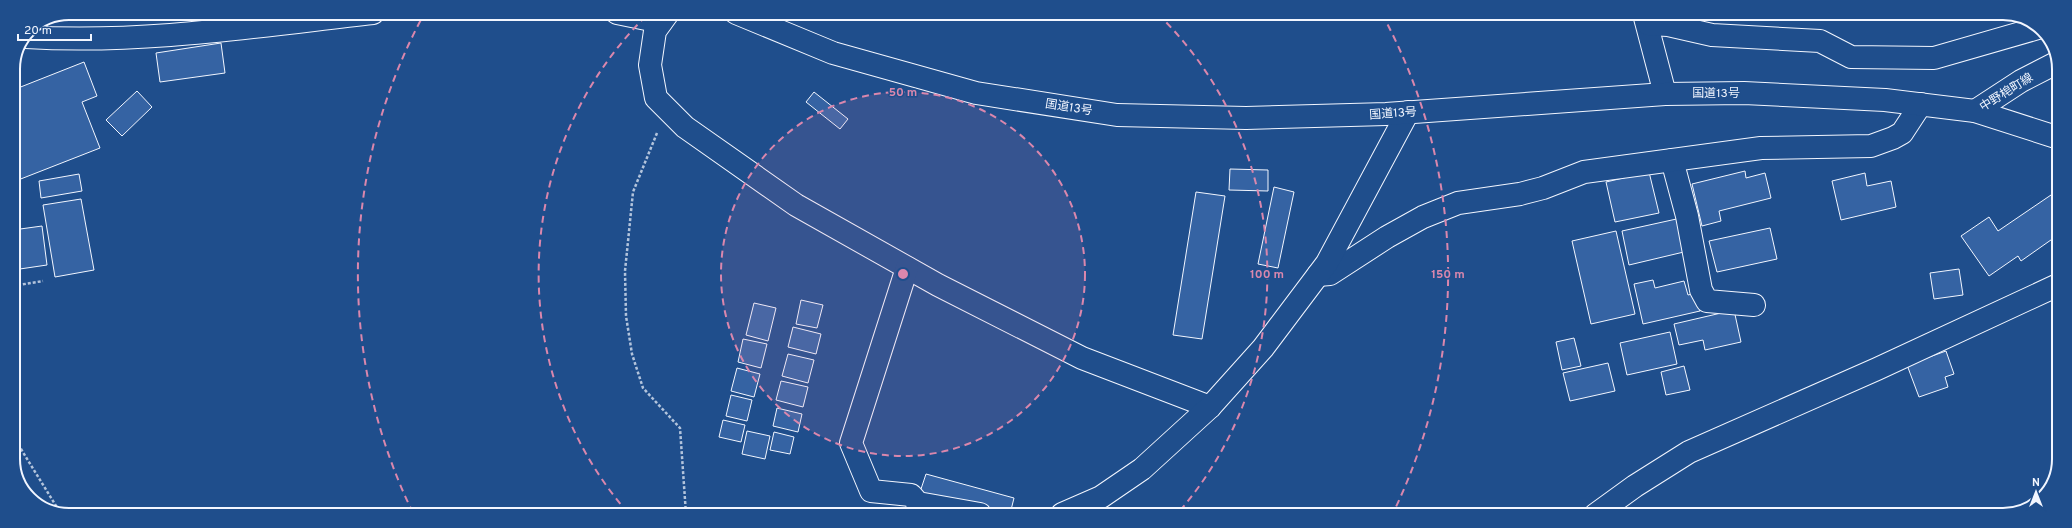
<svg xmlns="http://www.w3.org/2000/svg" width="2072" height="528" viewBox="0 0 2072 528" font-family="Overpass,'Noto Sans JP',sans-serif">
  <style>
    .building { fill: #3563a3; stroke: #f2f6ff }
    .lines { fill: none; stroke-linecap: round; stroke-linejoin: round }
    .minor-casing { stroke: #f2f6ff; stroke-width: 24 }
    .major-casing { stroke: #f2f6ff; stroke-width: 24 }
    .highway-casing { stroke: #f2f6ff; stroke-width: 24 }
    .path { stroke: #b3c4dc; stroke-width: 2.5; stroke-dasharray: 3 2; stroke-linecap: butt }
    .minor { stroke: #1f4e8c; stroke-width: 22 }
    .major { stroke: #1f4e8c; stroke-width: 22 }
    .highway { stroke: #1f4e8c; stroke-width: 22 }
    .ring { fill: none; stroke: #da87ad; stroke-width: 2; stroke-dasharray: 7 5 }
    .labels { text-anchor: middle; stroke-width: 3; stroke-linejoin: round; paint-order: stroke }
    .street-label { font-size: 12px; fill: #f2f6ff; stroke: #1f4e8c }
    .rim { fill: none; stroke: #f2f6ff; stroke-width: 2 }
    .centre { fill: #da87ad; stroke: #1f4e8c; stroke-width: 2 }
    .ring-label { font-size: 12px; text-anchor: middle; font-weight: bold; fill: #da87ad; stroke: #1f4e8c; stroke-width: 3; stroke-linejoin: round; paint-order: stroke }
  </style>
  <rect width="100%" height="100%" fill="#1f4e8c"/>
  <g class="building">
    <polygon points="221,43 225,73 160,82 156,53"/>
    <polygon points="84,62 97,96 82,102 100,148 13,182 13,90"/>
    <polygon points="137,91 152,107 122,136 106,120"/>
    <polygon points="814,92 848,119 840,129 806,102"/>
    <polygon points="1230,169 1268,170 1268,191 1229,190"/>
    <polygon points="1745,171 1746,178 1765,173 1771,198 1719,211 1721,221 1702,226 1692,184"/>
    <polygon points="1649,172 1659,213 1615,222 1606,182"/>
    <polygon points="1865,173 1867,186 1891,181 1896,207 1841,220 1832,181"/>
    <polygon points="79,174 82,191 41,198 39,181"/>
    <polygon points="1274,187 1294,192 1278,268 1258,264"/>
    <polygon points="1196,192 1225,196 1202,339 1173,335"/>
    <polygon points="2051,195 2059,206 2058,235 2021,261 2018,256 1989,276 1961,236 1989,217 1998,231"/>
    <polygon points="81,199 94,270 55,277 43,205"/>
    <polygon points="1681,218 1688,251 1629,265 1622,231"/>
    <polygon points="42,226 47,265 13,270 13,230"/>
    <polygon points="1770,228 1777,259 1717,272 1709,241"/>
    <polygon points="1616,231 1635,314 1591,324 1572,241"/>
    <polygon points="1959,269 1963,295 1934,299 1930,273"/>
    <polygon points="1653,280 1655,288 1684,281 1688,295 1696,293 1700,311 1643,324 1634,284"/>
    <polygon points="801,300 823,305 817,328 796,324"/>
    <polygon points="754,303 776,308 768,341 746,335"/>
    <polygon points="1734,310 1741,342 1705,350 1703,340 1679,345 1674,324"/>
    <polygon points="793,327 821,334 816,354 788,347"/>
    <polygon points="1670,332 1677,364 1627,375 1620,343"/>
    <polygon points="1574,338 1581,366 1562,370 1556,342"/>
    <polygon points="743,339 767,344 761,368 738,362"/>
    <polygon points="1946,351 1954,374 1945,377 1948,387 1919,397 1907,365"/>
    <polygon points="788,354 814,360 808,383 782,376"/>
    <polygon points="1608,363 1615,391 1570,401 1563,373"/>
    <polygon points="1684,366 1690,390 1666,395 1661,372"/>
    <polygon points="737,368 760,374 754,397 731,391"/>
    <polygon points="781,381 808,387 803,407 776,400"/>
    <polygon points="731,395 752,400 747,421 726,416"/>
    <polygon points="777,408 802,414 798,432 773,426"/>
    <polygon points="723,420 745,425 741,442 719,437"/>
    <polygon points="747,431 770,436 765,459 742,454"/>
    <polygon points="774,432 794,437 790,454 770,450"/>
    <polygon points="926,474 1014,498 1010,514 1003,514 920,492"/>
  </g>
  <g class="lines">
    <defs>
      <g id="minor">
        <polyline points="617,13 661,22"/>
        <polyline points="668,13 655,31 650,65 656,98 685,127 796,205 938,285 1082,358 1210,407"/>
        <polyline points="1644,14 1665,94"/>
        <polyline points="1648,24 1668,25 1712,35 1820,41 1851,57 1934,58 2038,28"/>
        <path d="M26,37c117,7 231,-11 347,-24"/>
        <polyline points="1672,160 1687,216 1701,290 1707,301 1754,305"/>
        <polyline points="907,268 851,443 871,491 911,495 918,503 980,514"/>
        <polyline points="1318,275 1330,274 1387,237 1423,217 1458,203 1520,194 1543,188 1584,172 1761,148 1871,146 1893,138 1902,133 1921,104"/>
        <polyline points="1062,514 1101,497 1142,469 1210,407 1263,348 1327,263 1408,112"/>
        <polyline points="1595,515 1635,486 1689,452 1877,369 2058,285"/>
      </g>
      <polyline id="major" points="1975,111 2021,81 2058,62"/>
      <polyline id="highway" points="736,13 833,53 976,93 1117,115 1246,118 1386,114 1665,94 1744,93 1885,100 1975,111 2059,138"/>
    </defs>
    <use href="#minor" class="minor-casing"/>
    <use href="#major" class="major-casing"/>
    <use href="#highway" class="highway-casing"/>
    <g class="path">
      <polyline points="657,133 633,192 625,271 626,316 632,354 643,388 680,428 686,514"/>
      <polyline points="13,286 43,281"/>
      <polyline points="13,436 61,514"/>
    </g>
    <use href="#minor" class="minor"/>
    <use href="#major" class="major"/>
    <use href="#highway" class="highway"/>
  </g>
  <circle cx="903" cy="274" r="182" fill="#da87ad" fill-opacity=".12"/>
  <g class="ring">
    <circle cx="903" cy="274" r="182"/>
    <path d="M628 513A364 364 0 0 1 648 14M1158 14A364 364 0 0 1 1178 513"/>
    <path d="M413 513A545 545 0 0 1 424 14M1382 14A545 545 0 0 1 1393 513"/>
  </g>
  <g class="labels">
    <g class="street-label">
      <text transform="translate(2006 92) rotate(-32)" y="4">中野梍町線</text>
      <text x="1716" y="97">国道13号</text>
      <text transform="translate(1069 107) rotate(9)" y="4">国道13号</text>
      <text transform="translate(1393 113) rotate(-4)" y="4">国道13号</text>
    </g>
  </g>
  <path d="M0 0H2072V528H0ZM69 20H2003A49 49 0 0 1 2052 69V459A49 49 0 0 1 2003 508H69A49 49 0 0 1 20 459V69A49 49 0 0 1 69 20Z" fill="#1f4e8c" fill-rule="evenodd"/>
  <path class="rim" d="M69 20H2003A49 49 0 0 1 2052 69V459A49 49 0 0 1 2003 508H69A49 49 0 0 1 20 459V69A49 49 0 0 1 69 20Z"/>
  <circle cx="903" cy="274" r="6" class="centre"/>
  <g class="ring-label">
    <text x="903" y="96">50 m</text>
    <text x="1267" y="278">100 m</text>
    <text x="1448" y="278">150 m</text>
  </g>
  <g transform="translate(2036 492)" stroke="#1f4e8c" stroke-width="3" paint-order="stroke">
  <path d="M0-3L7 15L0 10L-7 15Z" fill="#f2f6ff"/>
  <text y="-6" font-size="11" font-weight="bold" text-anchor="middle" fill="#f2f6ff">N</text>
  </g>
  <path d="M18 34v6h73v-6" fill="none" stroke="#f2f6ff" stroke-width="2"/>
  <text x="24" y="34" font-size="12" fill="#f2f6ff" stroke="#1f4e8c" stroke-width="3" paint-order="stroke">20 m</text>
</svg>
